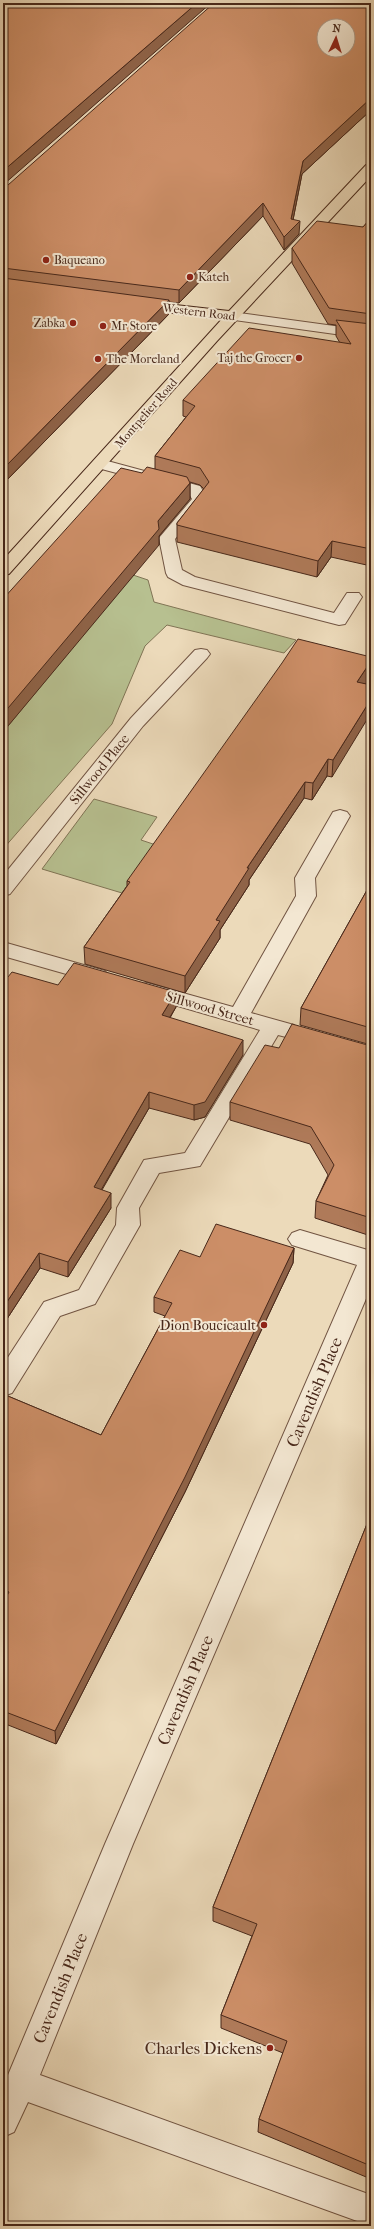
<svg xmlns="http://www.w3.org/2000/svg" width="374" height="2229" viewBox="0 0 374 2229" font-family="'IM FELL French Canon',serif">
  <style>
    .green { fill: #b7c090; stroke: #807455 }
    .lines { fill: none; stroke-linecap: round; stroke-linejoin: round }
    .minor-casing { stroke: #715442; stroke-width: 2 }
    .major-casing { stroke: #48281a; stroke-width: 2 }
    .minor { fill: #f3e7d2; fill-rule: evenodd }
    .major { fill: #ecdaba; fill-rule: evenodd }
    .wall { fill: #af7a59; stroke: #48281a }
    .shaded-wall { fill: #8f6348; stroke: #48281a }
    .building { fill: #cc8e67; stroke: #48281a; fill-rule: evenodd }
    .poi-dot { fill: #8f2418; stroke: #f3e7d2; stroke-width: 1.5 }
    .labels { text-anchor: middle; stroke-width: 4; stroke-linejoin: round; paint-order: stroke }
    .far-poi-label { font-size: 12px; fill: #48281a; stroke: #f3e7d2; text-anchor: start }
    .far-street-label { font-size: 12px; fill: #48281a; stroke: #f3e7d2 }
    .street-label { font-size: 14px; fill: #48281a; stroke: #f3e7d2 }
    .poi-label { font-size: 14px; fill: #48281a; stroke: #f3e7d2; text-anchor: end }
    .near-street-label { font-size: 17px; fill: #48281a; stroke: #f3e7d2 }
    .near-poi-label { font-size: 17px; fill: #48281a; stroke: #f3e7d2; text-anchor: end }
  </style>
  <rect width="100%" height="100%" fill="#ecdaba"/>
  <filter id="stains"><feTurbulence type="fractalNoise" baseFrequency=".005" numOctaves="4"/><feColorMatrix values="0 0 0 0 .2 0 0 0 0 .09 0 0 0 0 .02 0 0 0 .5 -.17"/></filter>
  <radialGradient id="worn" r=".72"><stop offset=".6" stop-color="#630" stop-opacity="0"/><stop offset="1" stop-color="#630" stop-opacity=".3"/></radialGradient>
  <g class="green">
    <polygon points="133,575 148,580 154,602 296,640 284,653 167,625 145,646 112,724 3,849 3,732"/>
    <polygon points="94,799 157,817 141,840 156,845 122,893 42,869"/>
  </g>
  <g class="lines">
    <defs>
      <g id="minor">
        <polygon points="232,312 371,331 371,339 227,319 225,316 227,313"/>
        <polygon points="100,459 200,486 208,499 175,539 182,570 195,577 334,613 347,593 359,593 362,597 345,624 339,625 183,585 168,577 166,573 159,538 192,499 188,492 94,467 92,464 94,461"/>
        <polygon points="201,649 207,650 210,654 207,658 143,726 10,894 3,896 3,876 131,718 195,650"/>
        <polygon points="340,810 347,812 350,816 315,878 316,896 251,1013 294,1025 297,1030 294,1035 286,1037 278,1035 200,1166 159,1173 139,1208 140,1225 95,1304 60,1316 12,1393 3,1396 3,1365 44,1302 79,1290 116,1225 117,1208 144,1160 185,1153 260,1030 140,995 137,990 140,985 147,983 233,1007 296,896 295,878 333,812"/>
        <polygon points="3,942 105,971 108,976 105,981 98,983 3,956"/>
        <polygon points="300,1230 371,1251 371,1287 133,1844 40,2075 371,2195 371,2226 28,2102 14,2132 3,2137 3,2087 105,1844 357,1265 292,1245 288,1239 292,1233"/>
      </g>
      <polygon id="major" points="371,164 371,176 217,341 9,574 3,575 3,560 222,319 140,309 135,308 133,305 135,302 140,301 229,311 366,165"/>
    </defs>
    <use href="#minor" class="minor-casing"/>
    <use href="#major" class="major-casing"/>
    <use href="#minor" class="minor"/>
    <use href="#major" class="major"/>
  </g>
  <g class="wall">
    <polygon points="371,3 371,110 302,174 293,220 299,234 284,250 263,216 179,303 169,302 169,314 3,484 3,186 8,185"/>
    <polygon points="371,218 371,566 331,557 317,577 177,542 177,523 204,489 200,485 190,482 190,499 159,536 159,545 142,473 155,469 155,456 186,417 183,416 183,400 340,343 336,336 336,325 328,324 292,263 292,248 363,227"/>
    <polygon points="371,657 371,676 366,684 332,777 327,776 312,800 304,798 249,880 249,885 220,930 220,938 185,993 85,964 84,947 127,886 127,881"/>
    <polygon points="371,883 371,1045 300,1025 301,1008"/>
    <polygon points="58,985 176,1007 170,1018 243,1055 205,1117 194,1120 149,1108 102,1190 111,1208 68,1277 40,1268 3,1325"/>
    <polygon points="371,1046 371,1236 315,1218 316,1201 328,1175 310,1144 230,1120 230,1102 279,1048"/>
    <polygon points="294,1248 293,1263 185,1492 56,1744 3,1723 3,1394 101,1435 165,1316 154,1312 154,1297 200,1257"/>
    <polygon points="371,1514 371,2179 258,2132 259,2119 283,2053 221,2028 221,2015 252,1936 213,1921 213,1907"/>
  </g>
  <g class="shaded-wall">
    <polygon points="197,3 211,3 3,185 3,171"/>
    <polygon points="371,98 371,110 302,174 291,230 300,221 299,234 284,250 284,237 291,219 303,161"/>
    <polygon points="263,203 263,216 179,303 179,290"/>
    <polygon points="169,300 169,314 3,484 3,469"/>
    <polygon points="190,483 190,499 159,536 159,545 3,732 3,714 158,521"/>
    <polygon points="332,541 331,557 317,577 318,561"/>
    <polygon points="371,661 371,676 356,698 357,682"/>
    <polygon points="371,699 371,713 332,777 333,760"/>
    <polygon points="328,759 327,776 312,800 313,783"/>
    <polygon points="305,782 304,798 249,880 249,885 220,930 220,938 185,993 185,976 216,920 247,868"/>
    <polygon points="176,992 176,1007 162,1030 162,1015"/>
    <polygon points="243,1040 243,1055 205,1117 194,1120 194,1105"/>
    <polygon points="149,1092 149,1108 94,1202 94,1187"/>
    <polygon points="111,1193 111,1208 68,1277 68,1262"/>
    <polygon points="294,1248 293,1263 185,1492 56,1744 55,1731"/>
    <polygon points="39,1253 40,1268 3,1325 3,1308"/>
  </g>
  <g class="building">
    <polygon points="3,3 197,3 3,171"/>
    <path d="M214,3h157v95l-68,63 -12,58 9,2 -16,16 -21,-34 -84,87 -176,-22v-82l5,-1zM324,26h24v24h-24z"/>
    <polygon points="371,218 371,314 329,308 292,248 317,221 363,227"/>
    <polygon points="3,278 169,300 3,469"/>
    <polygon points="336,320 371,324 371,549 332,541 318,561 177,525 177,523 209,482 200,468 155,456 195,406 183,400 249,328 351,344"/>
    <polygon points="147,467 187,477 190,483 158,521 159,529 3,714 3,599 121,468 142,473"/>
    <polygon points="298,639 371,657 371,661 357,682 371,685 371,699 333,760 328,759 313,783 305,782 247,868 249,868 216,920 220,921 185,976 84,947 130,882 127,881 282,663"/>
    <polygon points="371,883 371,1028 301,1008"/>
    <polygon points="74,963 176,992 162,1015 243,1040 205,1102 194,1105 149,1092 94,1187 111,1193 68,1262 39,1253 3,1308 3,983 12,972 58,985"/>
    <polygon points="292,1024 371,1046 371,1218 316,1201 334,1165 311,1127 230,1102 265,1045 279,1048"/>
    <polygon points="216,1224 294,1248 185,1477 55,1731 3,1711 3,1603 9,1592 3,1589 3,1394 101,1435 172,1303 154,1297 180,1250 200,1257"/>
    <polygon points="371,1514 371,2166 259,2119 287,2041 221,2015 257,1924 213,1907"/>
  </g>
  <g class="poi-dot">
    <circle cx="46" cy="260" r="4"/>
    <circle cx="190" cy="277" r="4"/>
    <circle cx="73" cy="323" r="4"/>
    <circle cx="103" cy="326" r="4"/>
    <circle cx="299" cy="358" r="4"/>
    <circle cx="98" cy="359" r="4"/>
    <circle cx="264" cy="1325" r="4"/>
    <circle cx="270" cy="2048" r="4"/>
  </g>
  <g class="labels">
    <g class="far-poi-label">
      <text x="54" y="264">Baqueano</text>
      <text x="198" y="281">Kateh</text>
      <text x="65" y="327" text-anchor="end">Zabka</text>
      <text x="111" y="330">Mr Store</text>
      <text x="291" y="362" text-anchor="end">Taj the Grocer</text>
      <text x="106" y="363">The Moreland</text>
    </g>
    <g class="far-street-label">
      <text transform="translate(199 312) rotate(7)" y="4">Western Road</text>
      <text transform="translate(146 413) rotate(-49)" y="4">Montpelier Road</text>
    </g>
    <g class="street-label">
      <text transform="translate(99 769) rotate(-51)" y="5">Sillwood Place</text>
      <text transform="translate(210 1008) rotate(16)" y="5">Sillwood Street</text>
    </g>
    <g class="poi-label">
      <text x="256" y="1330">Dion Boucicault</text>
    </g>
    <g class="near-street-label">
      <text transform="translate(314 1392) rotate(-67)" y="6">Cavendish Place</text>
      <text transform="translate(185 1690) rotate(-67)" y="6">Cavendish Place</text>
      <text transform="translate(60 1988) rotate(-68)" y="6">Cavendish Place</text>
    </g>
    <g class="near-poi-label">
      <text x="262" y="2054">Charles Dickens</text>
    </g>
  </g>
  <rect width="374" height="2229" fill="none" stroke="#ecdaba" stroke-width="16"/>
  <rect x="4" y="4" width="366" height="2221" fill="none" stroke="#48281a" stroke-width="2"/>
  <rect x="8" y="8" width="358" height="2213" fill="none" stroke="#48281a"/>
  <g transform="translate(336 38) rotate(4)"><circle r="19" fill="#f3e7d2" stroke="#af9b88"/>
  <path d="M0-3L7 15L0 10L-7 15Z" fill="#8f2418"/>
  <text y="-6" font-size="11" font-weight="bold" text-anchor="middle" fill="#48281a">N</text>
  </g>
  <rect width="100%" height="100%" filter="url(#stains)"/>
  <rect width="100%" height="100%" fill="url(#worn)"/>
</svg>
